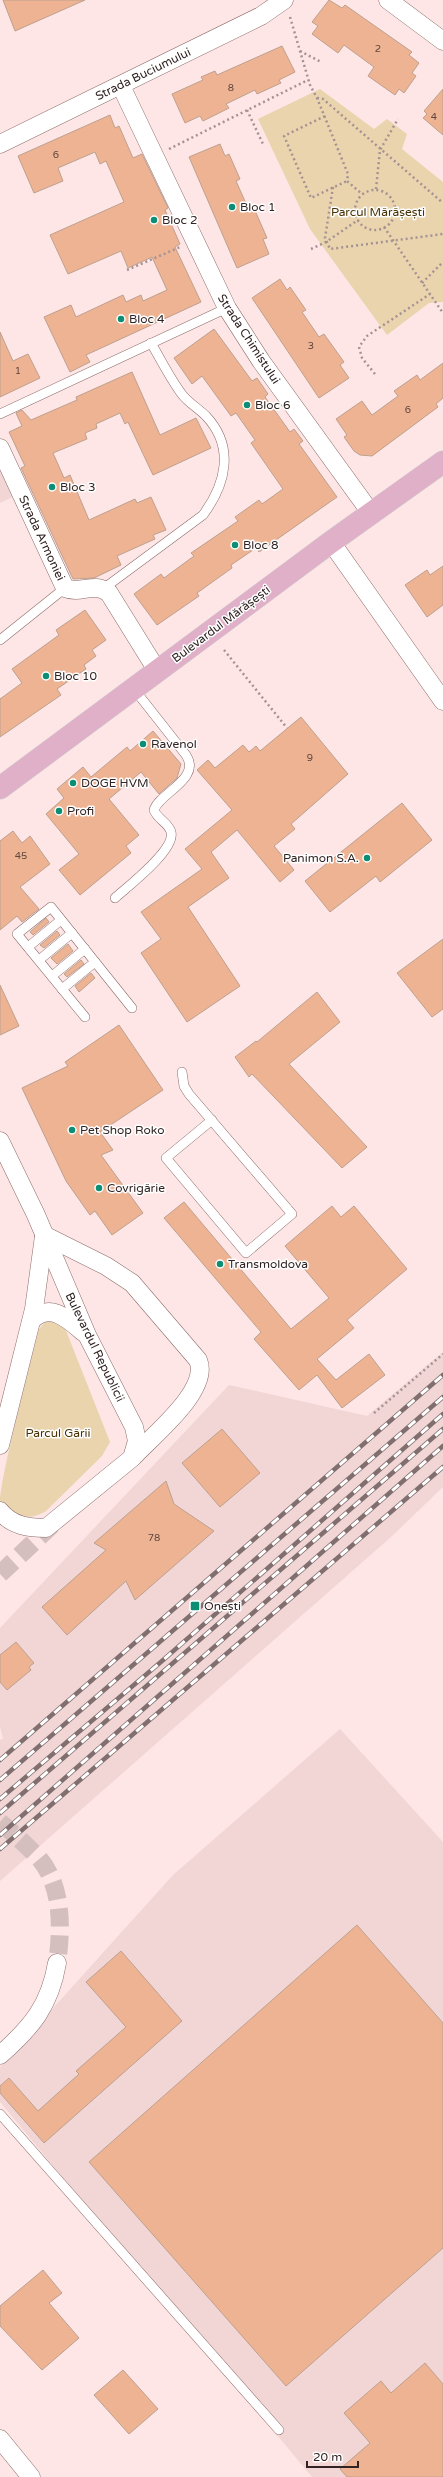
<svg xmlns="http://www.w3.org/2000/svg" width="443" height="2477" viewBox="0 0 443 2477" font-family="'Varela Round',sans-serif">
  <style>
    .built { fill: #f1d6d5 }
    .green { fill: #ead4ae }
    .building { fill: #eeb393; stroke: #bea08f }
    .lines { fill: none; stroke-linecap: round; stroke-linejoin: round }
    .minor-tunnel { stroke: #d4bfbe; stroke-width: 18; stroke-dasharray: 18 9; stroke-linecap: butt }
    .service-casing { stroke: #8c6b6a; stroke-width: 10 }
    .minor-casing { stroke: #8c6b6a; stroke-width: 19 }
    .primary-casing { stroke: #d2cfcf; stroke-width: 23 }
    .path { stroke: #a59292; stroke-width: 2.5; stroke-dasharray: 2 3; stroke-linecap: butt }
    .service { stroke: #fff; stroke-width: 9 }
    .minor { stroke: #fff; stroke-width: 18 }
    .primary { stroke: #dfb0c8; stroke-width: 22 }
    .rail-casing { stroke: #816f6f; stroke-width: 4.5 }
    .rail { stroke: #fff; stroke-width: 3; stroke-dasharray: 9; stroke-linecap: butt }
    .poi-dot { fill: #0c8e74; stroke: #fff; stroke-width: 1.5 }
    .labels { text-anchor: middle; stroke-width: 3; stroke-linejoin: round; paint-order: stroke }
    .number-label { font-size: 10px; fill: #60473f }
    .street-label { font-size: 12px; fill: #312323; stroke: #fff }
    .poi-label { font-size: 12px; fill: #312323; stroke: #fff; text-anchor: start }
    .park-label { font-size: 12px; fill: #483202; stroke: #fff }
  </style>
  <rect width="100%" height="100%" fill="#fde6e5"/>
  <g class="built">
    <polygon points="0,448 21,493 0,503"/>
    <polygon points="443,1352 443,1487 391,1537 0,1881 0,1740 3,1738 0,1727 0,1628 229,1385 367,1416"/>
    <polygon points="340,1729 443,1842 443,2477 312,2477 0,2102 0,2067 173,1875"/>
  </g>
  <g class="green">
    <polygon points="320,89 374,129 387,119 407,134 402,149 443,182 443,302 429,303 387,335 310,229 258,119"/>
    <path d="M47,1320l16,3 47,119 -8,14 -56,55c-7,5 -21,8 -29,4 -5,-3 -14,-7 -17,-13 0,-23 31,-143 39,-173z"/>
  </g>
  <g class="building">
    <polygon points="3,0 85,0 15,31"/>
    <polygon points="329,0 342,8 345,5 412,52 409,55 419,63 412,73 416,76 404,93 399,89 395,95 368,76 374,67 344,45 338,53 312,34 318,26 312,22"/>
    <polygon points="282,46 295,72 279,80 281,83 257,94 255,90 226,104 229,108 203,121 200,116 185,123 172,94 203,80 201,77 215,71 217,75"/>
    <polygon points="443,89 443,135 423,118 427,114 424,111"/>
    <polygon points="110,115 115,128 119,126 133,158 142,154 168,208 165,210 180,244 175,247 201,302 86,355 90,362 70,372 44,317 71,305 76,317 123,295 126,302 141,295 143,301 167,290 152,257 128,268 121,251 68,274 50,235 124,202 106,161 100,164 95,152 58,168 63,181 34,193 18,156"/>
    <polygon points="220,144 225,156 229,154 240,179 236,181 248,208 253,206 267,238 263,239 269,254 237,268 189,157"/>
    <polygon points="280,279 287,290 290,287 306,310 302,312 319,337 324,334 344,362 340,365 349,378 319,398 252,298"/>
    <polygon points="214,329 252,381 257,378 268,394 265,397 290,432 294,429 303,441 299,444 337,497 259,552 256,548 231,565 232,568 197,593 199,596 157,625 134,594 161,574 164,578 194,556 191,553 238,521 235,517 259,500 262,504 283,489 251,443 255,440 236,413 231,416 202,376 192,384 174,358"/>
    <polygon points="0,332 13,361 28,354 40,378 0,397"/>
    <polygon points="443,363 443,398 436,404 438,407 372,456 360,455 354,451 344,437 347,435 336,419 362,401 372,415 398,396 394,391 417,375 420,380"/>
    <polygon points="132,372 160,435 196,418 211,448 153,475 128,422 125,424 120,413 96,424 97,428 85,433 87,439 53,453 64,478 70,475 89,520 135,499 137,503 151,497 166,530 153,535 155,539 117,556 121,565 94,578 73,579 21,468 25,466 9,432 22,426 16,413 22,410 31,420 77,400 76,397"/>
    <polygon points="443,566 443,605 427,617 405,585 427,570 430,575"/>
    <polygon points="85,610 106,640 92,650 96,656 84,665 86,669 57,689 61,695 0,737 0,699 22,683 12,669 59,635 56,630"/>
    <polygon points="301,717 348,774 291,824 295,829 274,846 294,870 280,882 237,830 211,852 229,878 188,907 240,986 187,1022 141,953 161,939 141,912 202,869 185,849 232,810 197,770 208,760 215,768 243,745 249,752 256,746 260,751"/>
    <polygon points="153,731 181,764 177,778 159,794 141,772 109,799 139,835 126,846 131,853 80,895 59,870 79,854 46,814 64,798 57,789 83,767 91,777 127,747 130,751"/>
    <polygon points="402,803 432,840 380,882 376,876 330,912 305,881"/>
    <polygon points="13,831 22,843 30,836 50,864 20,887 39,909 22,922 17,916 0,930 0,841"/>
    <polygon points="46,918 49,922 33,935 30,932"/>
    <polygon points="57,931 60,935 44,948 40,945"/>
    <polygon points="443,939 443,1009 432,1017 397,973"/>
    <polygon points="68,944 73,951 57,964 51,958"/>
    <polygon points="81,960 84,964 67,977 64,974"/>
    <polygon points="91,973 95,978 79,992 75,986"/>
    <polygon points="0,985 19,1026 0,1035"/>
    <polygon points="317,992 340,1022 289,1064 367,1147 342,1168 252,1074 249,1077 235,1057 256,1041 257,1042"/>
    <polygon points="119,1025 163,1090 100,1132 113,1150 101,1155 143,1213 112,1235 95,1211 90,1215 66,1181 22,1088 68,1066 65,1062"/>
    <polygon points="184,1202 291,1329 329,1298 285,1246 332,1206 341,1217 354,1206 407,1269 347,1320 354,1328 317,1359 336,1380 369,1354 385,1375 342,1408 317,1375 299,1390 254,1339 261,1332 164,1218"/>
    <polygon points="222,1429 260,1473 220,1507 182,1463"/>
    <polygon points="166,1481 174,1504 214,1531 135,1600 126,1581 67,1635 42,1607 106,1550 94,1543"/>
    <polygon points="16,1642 34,1663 29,1667 31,1670 7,1690 0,1682 0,1655"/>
    <polygon points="357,1925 443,2023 443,2248 286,2386 89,2162"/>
    <polygon points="121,1951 182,2021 44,2143 0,2093 0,2086 9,2078 38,2111 79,2074 76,2071 126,2027 86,1982"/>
    <polygon points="43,2270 62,2293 49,2303 79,2338 42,2370 0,2326 0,2306"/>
    <polygon points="425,2363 443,2384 443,2477 347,2477 340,2469 370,2443 344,2413 381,2381 391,2393"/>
    <polygon points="123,2370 158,2409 129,2434 94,2395"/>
  </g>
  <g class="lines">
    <g class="minor-tunnel">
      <polyline points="0,1574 52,1525"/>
      <path d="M0,1822c13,11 26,23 38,35 25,28 24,72 19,106"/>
    </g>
    <defs>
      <g id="service">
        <polyline points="0,414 227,308"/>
        <path d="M103,589l100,-74c23,-31 32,-68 3,-99 -8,-8 -19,-14 -25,-23 -11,-15 -20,-33 -30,-50"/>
        <polyline points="0,640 65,588"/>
        <path d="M115,898c12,-11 61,-48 56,-66 -2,-9 -14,-13 -17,-22 5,-17 48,-31 32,-55l-52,-66"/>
        <polyline points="28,947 61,920"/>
        <polyline points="39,960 72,933"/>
        <polyline points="52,976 85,949"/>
        <polyline points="62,989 95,962"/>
        <polyline points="85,1017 17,934 51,907 132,1008"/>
        <polyline points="182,1072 184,1086 189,1094 292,1214 246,1253 166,1158 212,1120"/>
        <polyline points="0,2114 279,2430"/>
      </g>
      <g id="minor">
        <polyline points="388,0 443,41"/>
        <polyline points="121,86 227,308 261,361 371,513"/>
        <polyline points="0,144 261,16 284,0"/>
        <path d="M0,448l65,140c16,7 29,-7 44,5l49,79"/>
        <polyline points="331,542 443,701"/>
        <path d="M0,1141l36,74 51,120 47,92 3,14 -5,17 -86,70c-17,0 -34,-2 -46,-17"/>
        <path d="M44,1235l62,31 26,17 66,77c13,30 -46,76 -65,97"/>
        <path d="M32,1320c18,-18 36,-1 51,12"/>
        <polyline points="0,1445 34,1309 44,1236"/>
        <path d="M0,2055c32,-28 50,-50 57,-92"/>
        <polyline points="0,2439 31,2477"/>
      </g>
      <polyline id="primary" points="0,788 331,542 443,462"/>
    </defs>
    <use href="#service" class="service-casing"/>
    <use href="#minor" class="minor-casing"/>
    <use href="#primary" class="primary-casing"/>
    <g class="path">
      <polyline points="290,17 310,85 317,98 348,174 347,181 362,194"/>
      <polyline points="300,51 321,62"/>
      <polyline points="317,98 323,99 443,203"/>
      <polyline points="247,110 263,144"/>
      <polyline points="325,116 284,136 311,198 347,181"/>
      <polyline points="169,149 308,80"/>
      <polyline points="333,187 325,238 330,249 443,234"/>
      <polyline points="376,189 380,150 398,119"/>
      <circle cx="375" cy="210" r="20"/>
      <polyline points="384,227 443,313"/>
      <polyline points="311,249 326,242 358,220"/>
      <polyline points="127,270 180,247"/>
      <polyline points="422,283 443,262"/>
      <polyline points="375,374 362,358 359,347 367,336 430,294"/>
      <polyline points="224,650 287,728"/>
      <polyline points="374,1413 443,1354"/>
    </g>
    <use href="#service" class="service"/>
    <use href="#minor" class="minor"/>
    <use href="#primary" class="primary"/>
    <defs>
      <g id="rail">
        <polyline points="0,1760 443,1375"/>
        <polyline points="0,1780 443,1397"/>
        <polyline points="0,1799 162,1661 443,1414"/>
        <polyline points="0,1813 443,1429"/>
        <polyline points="0,1835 443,1446"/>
        <polyline points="0,1849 443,1467"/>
      </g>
    </defs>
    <use href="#rail" class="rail-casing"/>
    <use href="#rail" class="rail"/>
  </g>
  <g class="poi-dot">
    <circle cx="232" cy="207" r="4"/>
    <circle cx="154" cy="220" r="4"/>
    <circle cx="121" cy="319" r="4"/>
    <circle cx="247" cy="405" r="4"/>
    <circle cx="52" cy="487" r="4"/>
    <circle cx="235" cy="545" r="4"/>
    <circle cx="46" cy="676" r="4"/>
    <circle cx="143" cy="744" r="4"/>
    <circle cx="73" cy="783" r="4"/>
    <circle cx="59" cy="811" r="4"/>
    <circle cx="367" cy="858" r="4"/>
    <circle cx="72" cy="1130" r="4"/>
    <circle cx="99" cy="1188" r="4"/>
    <circle cx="220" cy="1264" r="4"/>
    <rect x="190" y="1601" width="10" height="10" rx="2"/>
  </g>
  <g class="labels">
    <g class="number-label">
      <text x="378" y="52">2</text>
      <text x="231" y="91">8</text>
      <text x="434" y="120">4</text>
      <text x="56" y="158">6</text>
      <text x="311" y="349">3</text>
      <text x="18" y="374">1</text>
      <text x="408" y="413">6</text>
      <text x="310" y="761">9</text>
      <text x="21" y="859">45</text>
      <text x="154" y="1541">78</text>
    </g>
    <g class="street-label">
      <text transform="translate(143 74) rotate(-26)" y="4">Strada Buciumului</text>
      <text transform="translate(249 339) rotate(57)" y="4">Strada Chimistului</text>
      <text transform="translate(42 538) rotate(65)" y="4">Strada Armoniei</text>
      <text transform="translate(221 624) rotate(-37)" y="4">Bulevardul Mărășești</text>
      <text transform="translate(95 1347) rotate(64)" y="4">Bulevardul Republicii</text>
    </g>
    <g class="poi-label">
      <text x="240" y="211">Bloc 1</text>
      <text x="162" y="224">Bloc 2</text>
      <text x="129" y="323">Bloc 4</text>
      <text x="255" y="409">Bloc 6</text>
      <text x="60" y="491">Bloc 3</text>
      <text x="243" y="549">Bloc 8</text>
      <text x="54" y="680">Bloc 10</text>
      <text x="151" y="748">Ravenol</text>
      <text x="81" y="787">DOGE HVM</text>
      <text x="67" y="815">Profi</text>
      <text x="359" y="862" text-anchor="end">Panimon S.A.</text>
      <text x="80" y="1134">Pet Shop Roko</text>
      <text x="107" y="1192">Covrigărie</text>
      <text x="228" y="1268">Transmoldova</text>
      <text x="204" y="1610">Onești</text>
    </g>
    <g class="park-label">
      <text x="378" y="216">Parcul Mărășești</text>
      <text x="58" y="1437">Parcul Gării</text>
    </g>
  </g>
  <path d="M307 2461v6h51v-6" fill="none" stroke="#312323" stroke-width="2"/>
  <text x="313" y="2461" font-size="12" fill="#312323" stroke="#ffffff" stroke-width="3" paint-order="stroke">20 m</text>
</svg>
